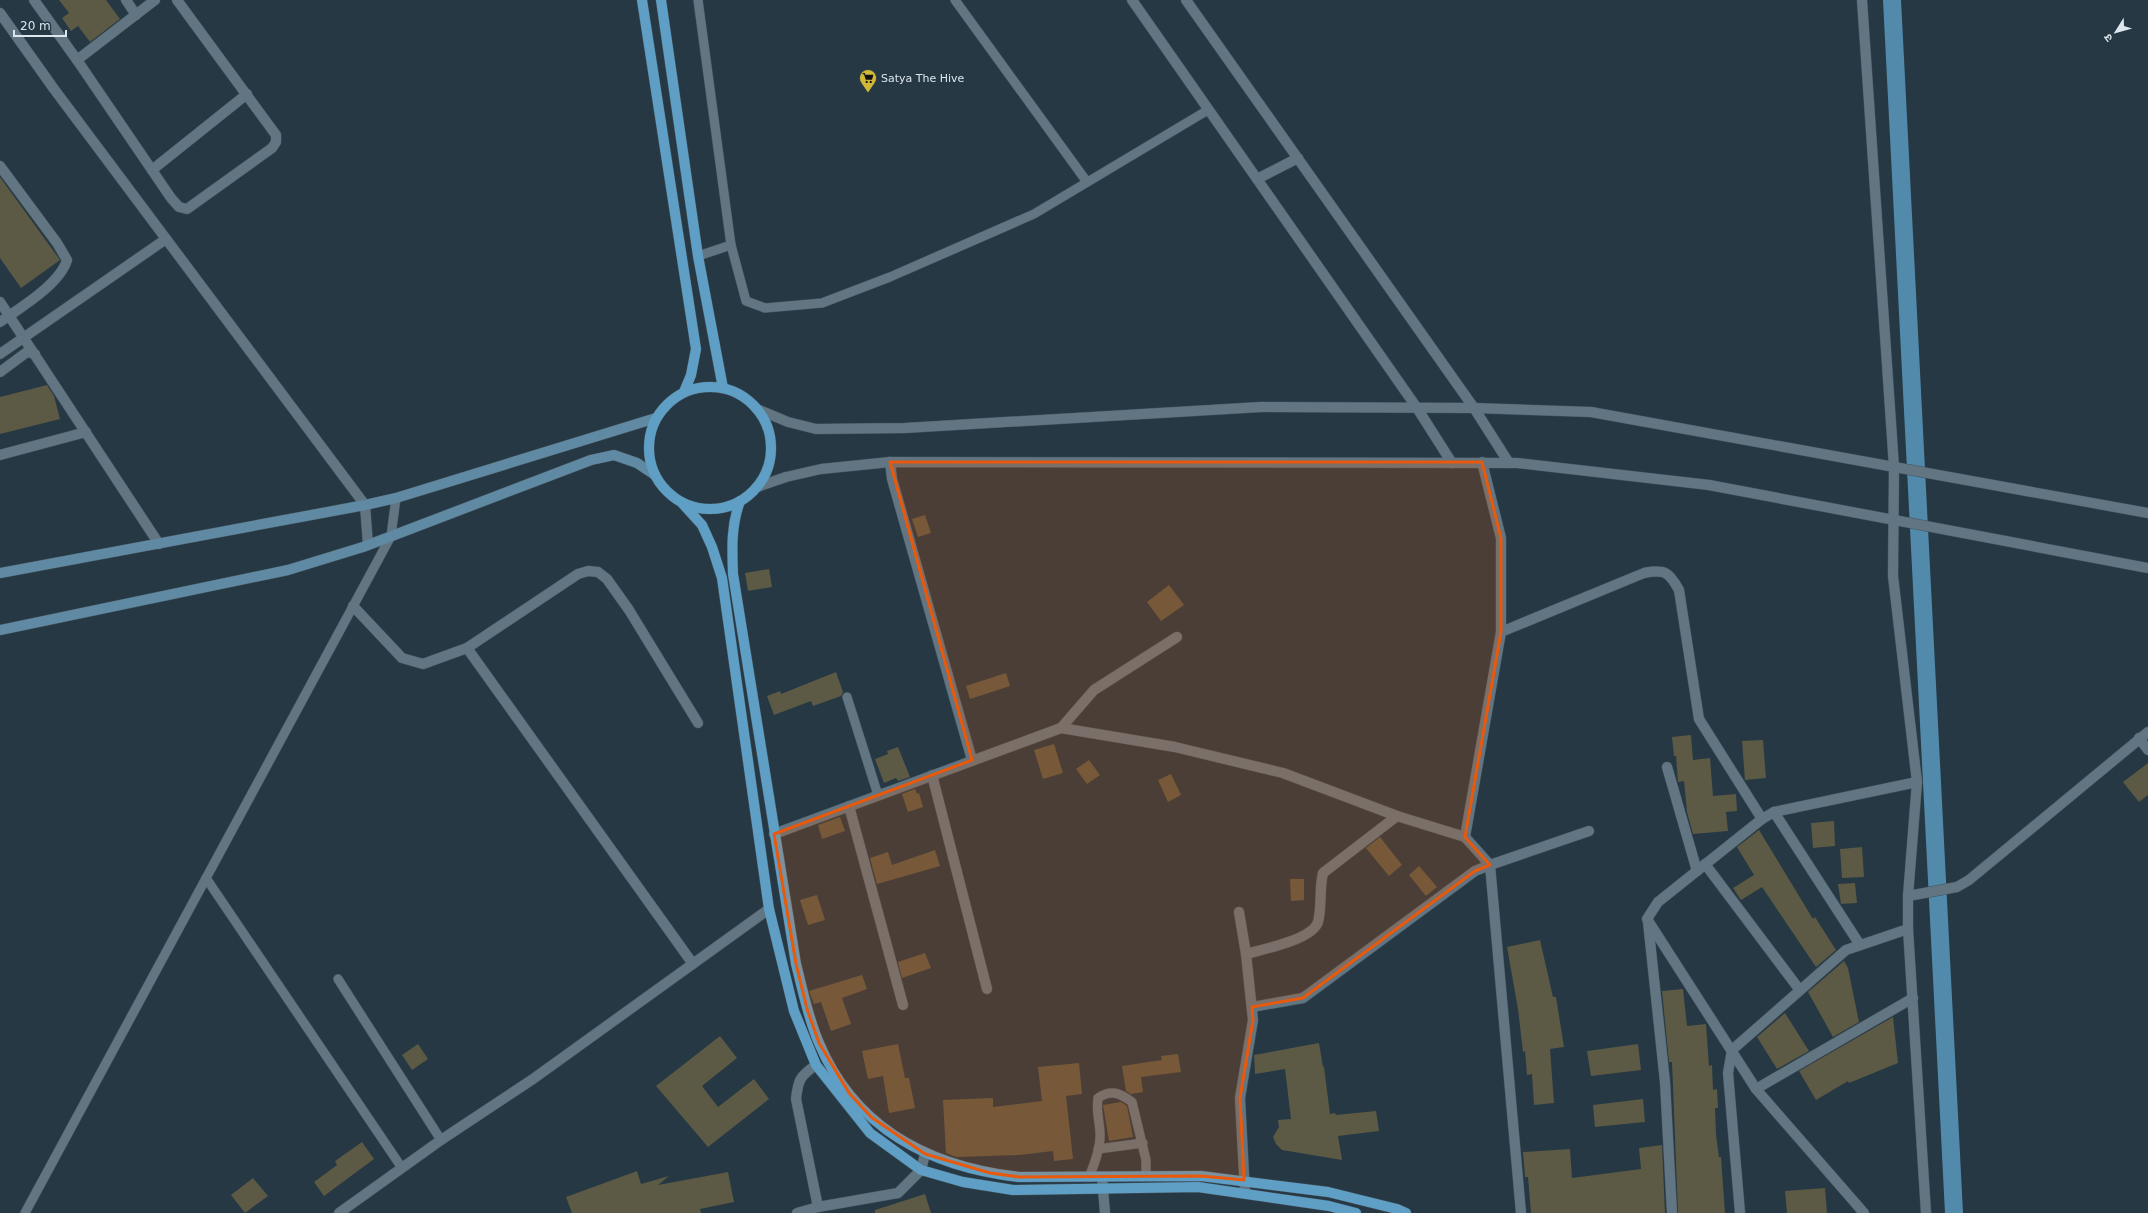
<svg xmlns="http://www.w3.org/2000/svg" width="2148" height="1213" viewBox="0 0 2148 1213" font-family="'DejaVu Sans','Noto Sans Devanagari',sans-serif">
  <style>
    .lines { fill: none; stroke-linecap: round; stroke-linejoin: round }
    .canal { stroke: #528aac; stroke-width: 18 }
    .building { fill: #5c5945 }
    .service-casing { stroke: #43535c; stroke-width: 10 }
    .minor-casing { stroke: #43535c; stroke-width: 11 }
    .tertiary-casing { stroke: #43535c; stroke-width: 11 }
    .secondary-casing { stroke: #43535c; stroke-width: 11 }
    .primary-casing { stroke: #43535c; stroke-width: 11 }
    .service { stroke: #617582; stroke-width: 9 }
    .minor { stroke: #617582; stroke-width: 10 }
    .tertiary { stroke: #617582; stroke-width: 10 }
    .secondary { stroke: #608aa3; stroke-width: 10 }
    .primary { stroke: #5f9fc5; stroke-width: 10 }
    .marked { fill: #e8590c; fill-opacity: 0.2; stroke: #e8590c; stroke-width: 3; stroke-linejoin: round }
    .labels { text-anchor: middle; stroke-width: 4; stroke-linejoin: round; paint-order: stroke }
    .poi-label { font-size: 11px; fill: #dbe6ee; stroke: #253843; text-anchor: start }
  </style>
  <rect width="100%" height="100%" fill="#253843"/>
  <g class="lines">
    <polyline class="canal" points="1892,0 1954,1213"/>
  </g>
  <g class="building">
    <polygon points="59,0 106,0 120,19 90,42 78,26 71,31 62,18 69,13"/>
    <polygon points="0,177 60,260 21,288 0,258"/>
    <polygon points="47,385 54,396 60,419 0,434 0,397"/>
    <polygon points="925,515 931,533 918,537 912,519"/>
    <polygon points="769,569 772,587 748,591 745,573"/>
    <polygon points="1169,585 1184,605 1161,621 1147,602"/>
    <polygon points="836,672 843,692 841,696 813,706 811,701 774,715 767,696 780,691 781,694"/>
    <polygon points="1006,673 1010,686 970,699 966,686"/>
    <polygon points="1691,735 1693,760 1710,758 1713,796 1736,794 1737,811 1726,812 1728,831 1693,834 1687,812 1684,781 1678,782 1676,756 1674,756 1672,737"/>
    <polygon points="1763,740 1766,778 1745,780 1742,741"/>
    <polygon points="1054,744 1063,773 1043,779 1034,750"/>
    <polygon points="898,747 910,777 898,781 896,778 884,783 875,759 888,754 887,751"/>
    <polygon points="1089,760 1100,775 1087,784 1076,769"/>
    <polygon points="2148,763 2148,795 2139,802 2123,782"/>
    <polygon points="1171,774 1181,795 1168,802 1158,780"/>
    <polygon points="915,789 917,794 919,793 923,807 908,812 902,794"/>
    <polygon points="840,817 845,831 822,839 818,825"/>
    <polygon points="1834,821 1835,846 1813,848 1811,823"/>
    <polygon points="1759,830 1813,919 1815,917 1836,950 1816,967 1762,887 1741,900 1733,888 1754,875 1737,847"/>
    <polygon points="1380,837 1402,865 1389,876 1366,848"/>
    <polygon points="1862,847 1864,877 1842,878 1840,849"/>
    <polygon points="935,850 940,866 877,884 870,858 888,852 892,865"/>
    <polygon points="1419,866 1437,887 1426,896 1409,875"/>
    <polygon points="1290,879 1304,879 1304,900 1291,901"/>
    <polygon points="1855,883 1857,903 1841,904 1838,884"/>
    <polygon points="817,895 825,920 808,925 800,900"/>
    <polygon points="1540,940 1553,997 1556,997 1564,1047 1550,1049 1554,1103 1534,1105 1532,1074 1527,1075 1525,1051 1523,1052 1518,1009 1507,947"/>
    <polygon points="925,953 931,968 902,978 898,962"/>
    <polygon points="1844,961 1848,968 1859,1022 1833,1037 1808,992"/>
    <polygon points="862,975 867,989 842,998 851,1024 831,1031 821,1002 814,1004 809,991"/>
    <polygon points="1683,989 1687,1026 1706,1024 1709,1066 1712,1065 1713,1090 1717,1089 1718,1108 1715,1108 1716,1135 1719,1157 1721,1157 1725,1213 1678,1213 1672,1062 1669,1062 1662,991"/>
    <polygon points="1785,1013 1809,1051 1777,1069 1757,1037"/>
    <polygon points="1893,1017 1898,1063 1849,1083 1848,1081 1816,1100 1799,1071"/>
    <polygon points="720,1036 737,1058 702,1086 718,1107 754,1079 769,1099 708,1147 656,1086"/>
    <polygon points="1319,1043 1323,1067 1324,1067 1330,1114 1335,1113 1336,1115 1376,1111 1379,1131 1338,1136 1342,1160 1282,1150 1276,1144 1273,1137 1279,1127 1278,1120 1291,1119 1285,1069 1255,1074 1254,1055"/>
    <polygon points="418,1044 428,1059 412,1070 402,1055"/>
    <polygon points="898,1044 905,1078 909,1078 915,1108 889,1113 883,1076 868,1079 862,1051"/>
    <polygon points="1638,1044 1641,1070 1591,1076 1587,1051"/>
    <polygon points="1178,1054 1181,1072 1141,1077 1143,1092 1131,1094 1126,1091 1122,1066 1162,1060 1161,1056"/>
    <polygon points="1079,1063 1082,1094 1066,1096 1073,1159 1054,1161 1053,1151 1019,1155 956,1157 946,1153 943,1100 993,1098 993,1107 1042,1101 1038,1067"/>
    <polygon points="1643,1099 1645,1122 1595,1127 1593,1105"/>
    <polygon points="1121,1102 1127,1106 1133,1137 1109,1141 1103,1105"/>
    <polygon points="362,1142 374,1159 324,1196 314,1182 337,1165 335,1161"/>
    <polygon points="1662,1145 1665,1213 1531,1213 1528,1177 1525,1177 1523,1152 1570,1149 1572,1178 1641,1169 1639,1148"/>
    <polygon points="637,1171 641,1184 669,1176 658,1185 728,1172 734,1202 700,1209 701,1213 572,1213 566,1197"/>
    <polygon points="253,1178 268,1196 245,1213 231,1195"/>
    <polygon points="1825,1188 1827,1213 1787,1213 1785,1191"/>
    <polygon points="925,1194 931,1213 875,1213 875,1210"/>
  </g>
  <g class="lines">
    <defs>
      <g id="service">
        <polyline points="698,0 731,245 698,256"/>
        <polyline points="955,0 1087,182"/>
        <polyline points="731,245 746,301 765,308 822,303 890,277 1034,214 1208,110"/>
        <polyline points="847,697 878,795"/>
        <polyline points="206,878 402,1168"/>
        <polyline points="338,979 441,1140"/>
        <polyline points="1098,1149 1143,1143"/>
        <path d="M1089,1177c6,-14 12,-31 11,-45 -1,-13 -4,-22 -2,-34 13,-9 22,-5 34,4l14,58v16"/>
        <polyline points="25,1213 391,536 396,498"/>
      </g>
      <g id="minor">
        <polyline points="34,0 77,60 171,198 179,207 187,209 272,148 276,142 276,135 177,0"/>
        <polyline points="126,0 136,15"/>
        <polyline points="1862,0 1894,467 1893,576 1917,782 1908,896 1908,929 1926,1213"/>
        <polyline points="0,13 54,89 365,505 368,545"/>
        <polyline points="77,60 155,0"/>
        <path d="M0,166l57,77 10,17c-7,24 -47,48 -67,62"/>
        <polyline points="152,170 247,94"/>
        <polyline points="0,302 159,544"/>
        <polyline points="0,354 166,239"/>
        <polyline points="0,372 27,352 35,354"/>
        <polyline points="0,455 86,432"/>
        <polyline points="890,462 892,479 972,760"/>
        <polyline points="353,606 402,658 423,664 467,648 693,964"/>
        <path d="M1501,632l143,-59c21,-4 25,-1 35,17l20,129 63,100"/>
        <polyline points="467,648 578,574 588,571 598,572 607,579 629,610 698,723"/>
        <polyline points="1061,728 1094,690 1177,637"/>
        <polyline points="2139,738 2148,750"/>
        <polyline points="1667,767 1697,871"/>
        <polyline points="932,775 987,989"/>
        <polyline points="849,806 903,1005"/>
        <polyline points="1774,812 1860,945"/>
        <polyline points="774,834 1061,728 1175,747 1283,773 1397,816"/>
        <polyline points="1705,864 1799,989"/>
        <polyline points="1908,896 1957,887 1969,880 2148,732"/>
        <polyline points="1239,912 1246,954 1253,1020 1240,1098 1245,1193"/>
        <polyline points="1648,922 1665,1082 1672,1213"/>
        <path d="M1246,954c17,-5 66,-14 72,-32 4,-14 1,-33 5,-49l74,-57 68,21 36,-205v-94l-19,-76"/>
        <polyline points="1252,1007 1303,998 1475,871 1490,865 1465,837"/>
        <path d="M816,1065c-16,11 -18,15 -20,34l22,108"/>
        <polyline points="1756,1089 1913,998"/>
        <polyline points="1102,1177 1105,1213"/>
        <polyline points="797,1213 818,1207 898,1193 921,1170 925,1154"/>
        <polyline points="1521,1213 1490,865 1589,831"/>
        <polyline points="1740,1213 1728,1073 1732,1050 1846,950 1908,929"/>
        <polyline points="1864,1213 1756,1089 1647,919 1658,902 1762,819 1774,812 1917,782"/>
      </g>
      <g id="tertiary">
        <polyline points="1132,0 1417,408 1452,463"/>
        <polyline points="1186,0 1474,408 1509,463"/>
        <polyline points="1257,179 1298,158"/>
        <polyline points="757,409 788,422 816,429 905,428 1261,407 1474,408 1591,412 2148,513"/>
        <polyline points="757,487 786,477 821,469 890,462 1517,463 1709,485 2148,568"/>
        <polyline points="339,1213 441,1140 533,1079 769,909"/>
      </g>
      <g id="secondary">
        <polyline points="0,573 365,505 396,498 656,418"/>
        <polyline points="0,630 288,570 363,547 591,460 614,455 637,463 655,475"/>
      </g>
      <g id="primary">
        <polyline points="642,0 696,349 691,375 684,392"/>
        <polyline points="661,0 698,256 723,388"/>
        <circle cx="710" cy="448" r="61"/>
        <path d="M740,501c-9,25 -8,47 -7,73l63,390c7,27 12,54 23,79 36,86 112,124 200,134l182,-1 127,16 69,17 9,4"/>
        <polyline points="682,503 702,525 712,547 722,578 769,909 794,1011 816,1065 870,1133 921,1170 963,1182 1013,1190 1198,1187 1329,1206 1356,1213"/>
      </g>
    </defs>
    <use href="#service" class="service-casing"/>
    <use href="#minor" class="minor-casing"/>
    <use href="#tertiary" class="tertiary-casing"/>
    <use href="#secondary" class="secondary-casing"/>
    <use href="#primary" class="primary-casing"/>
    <use href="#service" class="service"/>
    <use href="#minor" class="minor"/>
    <use href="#tertiary" class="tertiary"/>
    <use href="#secondary" class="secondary"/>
    <use href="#primary" class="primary"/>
  </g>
  <path class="marked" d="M890,462h592l19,76v94l-36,205 25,28 -15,6 -172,127 -51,9 1,13 -13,78 4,82 -43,-4 -182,1 -29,-4 -65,-19 -54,-37 -22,-24 -30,-50 -12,-34 -11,-45 -22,-130 198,-74z"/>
  <defs>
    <symbol id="supermarket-pin" viewBox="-11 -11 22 30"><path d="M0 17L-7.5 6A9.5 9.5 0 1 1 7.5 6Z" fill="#cfb837" stroke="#253843"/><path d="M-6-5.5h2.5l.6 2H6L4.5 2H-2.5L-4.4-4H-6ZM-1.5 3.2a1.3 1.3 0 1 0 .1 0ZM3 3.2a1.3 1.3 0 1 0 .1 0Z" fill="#111"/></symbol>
  </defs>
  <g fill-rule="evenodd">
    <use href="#supermarket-pin" x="858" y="68" width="20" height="27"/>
  </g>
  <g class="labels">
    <g class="poi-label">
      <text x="881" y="82">Satya The Hive</text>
    </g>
  </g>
  <g transform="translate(2116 32) rotate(233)" stroke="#253843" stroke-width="3" paint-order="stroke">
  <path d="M0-3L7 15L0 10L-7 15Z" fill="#dbe6ee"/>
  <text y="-6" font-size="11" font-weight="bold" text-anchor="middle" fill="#dbe6ee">उ</text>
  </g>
  <path d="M14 30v6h52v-6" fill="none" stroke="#dbe6ee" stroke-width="2"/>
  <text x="20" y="30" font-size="12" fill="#dbe6ee" stroke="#253843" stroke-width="3" paint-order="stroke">20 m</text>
</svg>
